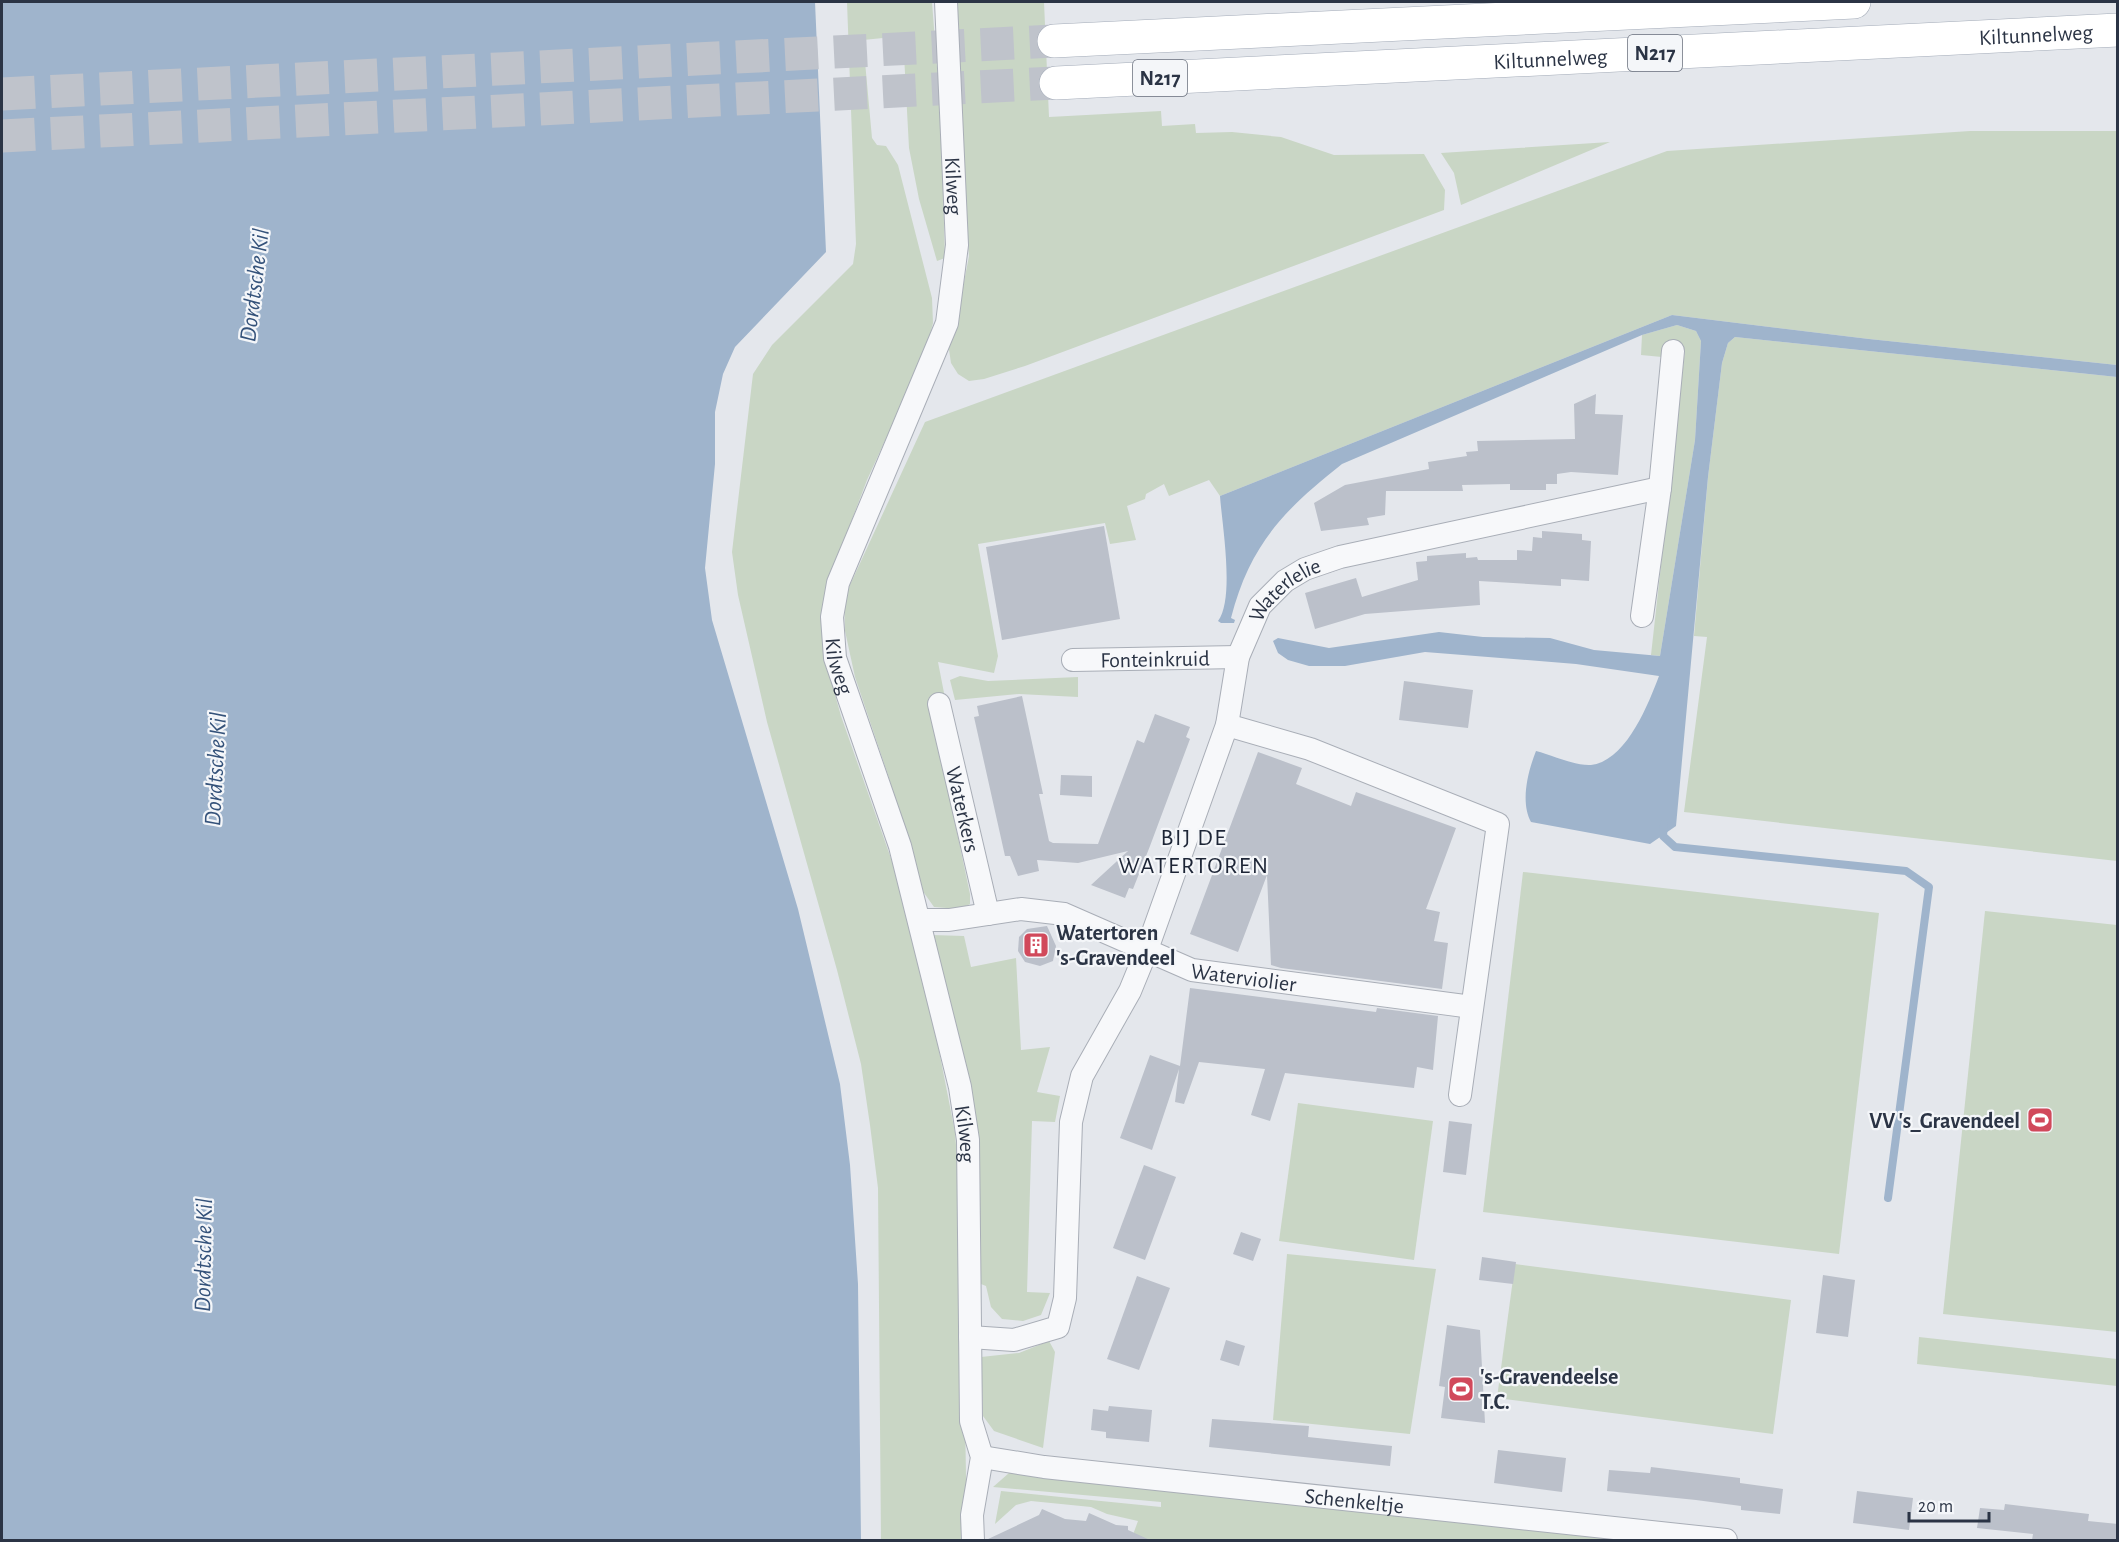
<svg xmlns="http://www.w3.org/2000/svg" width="2119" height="1542" viewBox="0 0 2119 1542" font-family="'Alegreya Sans',sans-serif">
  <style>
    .green { fill: #c9d6c5 }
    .water { fill: #9fb4cc }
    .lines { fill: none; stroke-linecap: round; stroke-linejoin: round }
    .stream { stroke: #9fb4cc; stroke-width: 8 }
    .building { fill: #bbc0ca }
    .primary-tunnel { stroke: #bfc3cb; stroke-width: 33; stroke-dasharray: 33 16; stroke-linecap: butt }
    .minor-casing { stroke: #a9aeb7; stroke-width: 24 }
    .primary-casing { stroke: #a3abb8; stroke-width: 34 }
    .minor { stroke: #f7f8fa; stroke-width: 22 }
    .primary { stroke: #fff; stroke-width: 33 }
    .labels { text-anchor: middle; stroke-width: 4.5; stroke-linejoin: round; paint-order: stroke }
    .shield { fill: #f4f6f9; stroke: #676e7b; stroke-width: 1.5 }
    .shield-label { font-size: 21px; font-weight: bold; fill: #2b3445 }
    .street-label { font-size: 22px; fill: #2b3445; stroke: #f4f6f9 }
    .poi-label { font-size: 22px; font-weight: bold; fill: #2b3445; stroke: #f4f6f9; text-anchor: start }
    .water-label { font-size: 24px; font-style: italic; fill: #34527a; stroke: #f4f6f9 }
    .neighbourhood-label { font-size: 24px; letter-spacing: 1.5px; fill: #1d2536; stroke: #f4f6f9 }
  </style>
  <rect width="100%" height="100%" fill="#e4e7ec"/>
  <g class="green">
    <polygon points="847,2 932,2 941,119 945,258 937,261 919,199 909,148 903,36 863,40 872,138 877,145 886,146 898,165 932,298 933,323 929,339 905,397 867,480 828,583 829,673 841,716 914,924 955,1132 962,1224 967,1540 881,1540 878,1188 870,1125 861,1064 837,970 767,722 738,595 732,552 753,374 772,345 853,264 856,244"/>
    <polygon points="950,2 1044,2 1049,117 1161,111 1162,126 1195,124 1196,133 1232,132 1281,137 1334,155 1424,154 1445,190 1444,210 1025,366 984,379 969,381 958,374 951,363 948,343 959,308 969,256 956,120"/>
    <polygon points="1970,131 2117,131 2117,365 1869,339 1672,315 1220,496 1209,480 1169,496 1164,484 1146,494 1145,499 1127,506 1136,540 1110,544 1105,523 978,544 998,656 994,673 938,662 945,698 929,700 970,894 970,904 960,909 934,907 922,890 888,775 855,677 845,631 844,598 925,422 1667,151"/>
    <polygon points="1610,142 1461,205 1454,173 1441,153"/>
    <polygon points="1677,325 1696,331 1701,341 1695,440 1660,656 1651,655 1685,350 1664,349 1662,357 1641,355 1642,335"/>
    <polygon points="1735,337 2117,377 2117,861 1684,812 1707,637 1694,636 1708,477 1722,363 1728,343"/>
    <polygon points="960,676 988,681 1078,677 1078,697 1019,694 955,700 950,680"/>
    <polygon points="1523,872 1879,913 1839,1254 1483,1212"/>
    <polygon points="1985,911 2117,925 2117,1332 1943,1314"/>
    <polygon points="932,935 964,936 971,967 1016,958 1021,1050 1050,1047 1037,1092 1060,1096 1055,1122 1032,1121 1027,1292 1050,1293 1041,1315 1023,1321 1002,1319 991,1307 986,1286 981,1284"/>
    <polygon points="1298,1103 1433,1121 1414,1260 1279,1241"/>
    <polygon points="1287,1254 1436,1269 1410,1434 1273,1420"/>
    <polygon points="1515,1264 1791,1300 1773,1434 1497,1398"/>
    <polygon points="1919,1337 2117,1359 2117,1386 1917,1364"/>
    <polygon points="1049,1341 1055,1352 1043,1448 994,1431 983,1416 981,1357 1019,1353"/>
    <polygon points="1009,1473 1026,1473 1658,1540 1131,1540 1138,1521 1107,1514 1091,1507 1031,1501 1016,1505 995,1524 1001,1491 1161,1507 1161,1502 993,1487"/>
  </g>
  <g class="water">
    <polygon points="2,2 815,2 826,252 735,347 723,374 715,412 715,464 705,568 712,620 798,909 840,1084 850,1165 858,1284 861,1540 2,1540"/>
    <path d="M1672,315l197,24 248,26v12l-382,-40 -7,6 -6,20 -14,114 -32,349 -26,18 -119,-22c-11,-20 -3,-51 5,-71 16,4 39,15 55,14 35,-4 57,-60 68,-89l-83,-12 -151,-12 -80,14h-36l-21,-6 -10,-7 -5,-12 5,-3 51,10 110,-16 44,5 67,1 44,12 66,6 35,-216 6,-99 -5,-10 -19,-6 -35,10 -300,129c-57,45 -92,80 -111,154l4,2 -1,3h-13l-3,-2c17,-23 4,-96 2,-125z"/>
  </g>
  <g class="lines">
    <polyline class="stream" points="1664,824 1663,836 1675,847 1906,871 1929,887 1888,1198"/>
  </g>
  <g class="building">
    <polygon points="1596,394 1595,414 1623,415 1618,475 1571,472 1557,474 1557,484 1546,484 1546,490 1510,490 1510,484 1462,485 1463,491 1386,491 1385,515 1367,518 1369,525 1321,531 1314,503 1345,485 1429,469 1428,462 1467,456 1466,452 1478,451 1477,441 1575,439 1574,404"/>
    <polygon points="1104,526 1120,619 1002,640 986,547"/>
    <polygon points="1542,531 1582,534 1582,540 1591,541 1589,581 1561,579 1561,586 1479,581 1480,605 1365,614 1315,629 1305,593 1356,578 1362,597 1418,580 1416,562 1427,561 1427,556 1466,553 1466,558 1477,557 1478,560 1517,560 1517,550 1532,551 1533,537 1542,538"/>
    <polygon points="1404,681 1473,690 1468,728 1399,720"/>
    <polygon points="1022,696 1043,794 1039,794 1049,841 1053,843 1098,844 1137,740 1144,743 1155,714 1190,727 1186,737 1190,739 1150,846 1133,889 1129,888 1125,898 1091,885 1128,851 1078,863 1037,860 1039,871 1018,876 1010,856 1005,856 974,717 979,716 977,706"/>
    <polygon points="1258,752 1302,768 1296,784 1351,806 1356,792 1456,828 1426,909 1440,912 1434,941 1448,943 1442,989 1281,968 1271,965 1267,875 1238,952 1190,934"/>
    <polygon points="1061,775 1092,776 1092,797 1060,795"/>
    <polygon points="1047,926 1056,946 1053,961 1040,966 1025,962 1018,951 1019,937 1027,929"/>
    <polygon points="1190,988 1376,1012 1377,1008 1438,1016 1433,1070 1417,1067 1414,1088 1285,1073 1270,1121 1251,1115 1265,1069 1199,1062 1184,1104 1175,1102 1179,1069 1152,1150 1120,1138 1150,1055 1180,1066"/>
    <polygon points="1449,1121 1472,1124 1466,1175 1443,1172"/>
    <polygon points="1144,1165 1176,1177 1145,1260 1113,1248"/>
    <polygon points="1241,1232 1261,1239 1253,1261 1233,1254"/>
    <polygon points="1482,1257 1516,1262 1513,1284 1479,1280"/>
    <polygon points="1823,1275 1855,1280 1848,1337 1816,1333"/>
    <polygon points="1137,1276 1170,1288 1139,1370 1107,1359"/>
    <polygon points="1447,1325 1480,1330 1485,1423 1441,1418 1445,1387 1439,1386"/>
    <polygon points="1226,1340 1245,1346 1239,1366 1220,1360"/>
    <polygon points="1109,1406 1152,1410 1149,1442 1106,1438 1106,1432 1091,1430 1093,1409 1108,1411"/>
    <polygon points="1212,1419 1309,1426 1308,1437 1392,1446 1390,1466 1209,1447"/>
    <polygon points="1498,1450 1566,1458 1562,1492 1494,1483"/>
    <polygon points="1651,1467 1740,1478 1740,1483 1783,1489 1780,1514 1741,1510 1741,1506 1696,1500 1607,1491 1609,1470 1650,1473"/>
    <polygon points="1857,1491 1913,1498 1909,1530 1853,1523"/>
    <polygon points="2005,1504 2089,1514 2088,1521 2118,1524 2118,1540 2032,1540 2033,1534 1977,1528 1980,1508 2004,1510"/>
    <polygon points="1042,1509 1065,1519 1086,1521 1089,1513 1116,1525 1128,1526 1128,1530 1150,1540 986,1540 1039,1515"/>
  </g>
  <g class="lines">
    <g class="primary-tunnel">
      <polyline points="2,94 1054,41"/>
      <polyline points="2,136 1056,83"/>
    </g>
    <defs>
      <g id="minor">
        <path id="s1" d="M946,2l11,243 -10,78 -109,260 -6,34 3,41 65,188 60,241 8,53 3,281 11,36 -10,58 1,25"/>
        <polyline points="1642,616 1660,488 1673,351"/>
        <path id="s2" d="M1073,660l165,-3"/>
        <path id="s3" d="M939,704l49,210"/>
        <polyline points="1227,725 1310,749 1498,824 1460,1095"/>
        <path id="s4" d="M919,920h30l72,-11 43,5 128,56 280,37"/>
        <path id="s5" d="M970,1337l44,3 44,-13 7,-29 6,-176 11,-46 48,-85 16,-39 81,-227 11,-68 22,-51 25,-25 20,-12 35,-12 320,-69"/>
        <path id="s6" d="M982,1457l62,10 682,73"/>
      </g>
      <g id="primary">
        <polyline points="1054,41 1854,2"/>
        <path id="s7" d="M1056,83l1062,-53"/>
      </g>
    </defs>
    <use href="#minor" class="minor-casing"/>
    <use href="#primary" class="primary-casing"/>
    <use href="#minor" class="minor"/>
    <use href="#primary" class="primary"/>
  </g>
  <defs>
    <symbol id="building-square" viewBox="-11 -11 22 22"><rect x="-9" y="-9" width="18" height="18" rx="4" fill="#d1495b" stroke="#f4f6f9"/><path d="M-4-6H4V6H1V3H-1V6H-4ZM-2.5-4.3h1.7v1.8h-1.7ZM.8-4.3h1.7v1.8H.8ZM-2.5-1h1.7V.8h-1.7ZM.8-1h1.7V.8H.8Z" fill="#fff"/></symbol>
    <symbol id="stadium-square" viewBox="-11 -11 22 22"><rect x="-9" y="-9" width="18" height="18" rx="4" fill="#d1495b" stroke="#f4f6f9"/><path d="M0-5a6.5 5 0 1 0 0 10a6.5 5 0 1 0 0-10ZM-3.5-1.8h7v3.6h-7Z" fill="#fff"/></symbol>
  </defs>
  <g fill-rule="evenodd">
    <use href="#building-square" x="1021" y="930" width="30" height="30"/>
    <use href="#stadium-square" x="2025" y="1105" width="30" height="30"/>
    <use href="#stadium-square" x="1446" y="1374" width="30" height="30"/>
  </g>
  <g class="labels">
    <g class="shield">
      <rect x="1628" y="35" width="54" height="36" rx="4.5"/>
      <rect x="1133" y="60" width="54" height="36" rx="4.5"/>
    </g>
    <g class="shield-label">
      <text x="1655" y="60">N217</text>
      <text x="1160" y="85">N217</text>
    </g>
    <g class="street-label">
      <text dy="8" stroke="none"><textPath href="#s7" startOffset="981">Kiltunnelweg</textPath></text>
      <text dy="8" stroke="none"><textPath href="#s7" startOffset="495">Kiltunnelweg</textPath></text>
      <text dy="8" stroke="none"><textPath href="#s1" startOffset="184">Kilweg</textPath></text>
      <text dy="8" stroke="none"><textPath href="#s5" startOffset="878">Waterlelie</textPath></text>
      <text dy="8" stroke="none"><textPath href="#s2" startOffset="82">Fonteinkruid</textPath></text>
      <text dy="8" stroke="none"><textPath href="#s1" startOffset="688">Kilweg</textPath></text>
      <text dy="8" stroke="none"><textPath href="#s3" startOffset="108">Waterkers</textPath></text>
      <text dy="8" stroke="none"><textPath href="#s4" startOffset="338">Waterviolier</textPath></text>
      <text dy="8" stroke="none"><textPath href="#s1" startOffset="1174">Kilweg</textPath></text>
      <text dy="8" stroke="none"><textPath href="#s6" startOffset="375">Schenkeltje</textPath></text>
    </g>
    <g class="poi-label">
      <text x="1056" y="940">Watertoren<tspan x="1056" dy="25">'s-Gravendeel</tspan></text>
      <text x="2020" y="1128" text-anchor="end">VV 's_Gravendeel</text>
      <text x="1480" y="1384">'s-Gravendeelse<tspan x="1480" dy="25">T.C.</tspan></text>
    </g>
    <g class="water-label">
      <text transform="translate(254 285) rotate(-83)" y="8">Dordtsche Kil</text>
      <text transform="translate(215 769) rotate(-87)" y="8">Dordtsche Kil</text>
      <text transform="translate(203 1255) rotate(-89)" y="8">Dordtsche Kil</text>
    </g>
    <g class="neighbourhood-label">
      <text x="1194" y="845">BIJ DE<tspan x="1194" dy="28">WATERTOREN</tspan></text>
    </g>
  </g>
  <rect width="2119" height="1542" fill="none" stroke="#2b3445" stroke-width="6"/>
  <path d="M1909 1512v9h80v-9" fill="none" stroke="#2b3445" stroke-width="3"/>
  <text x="1918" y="1512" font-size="18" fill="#2b3445" stroke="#f4f6f9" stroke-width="4.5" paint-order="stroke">20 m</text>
</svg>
